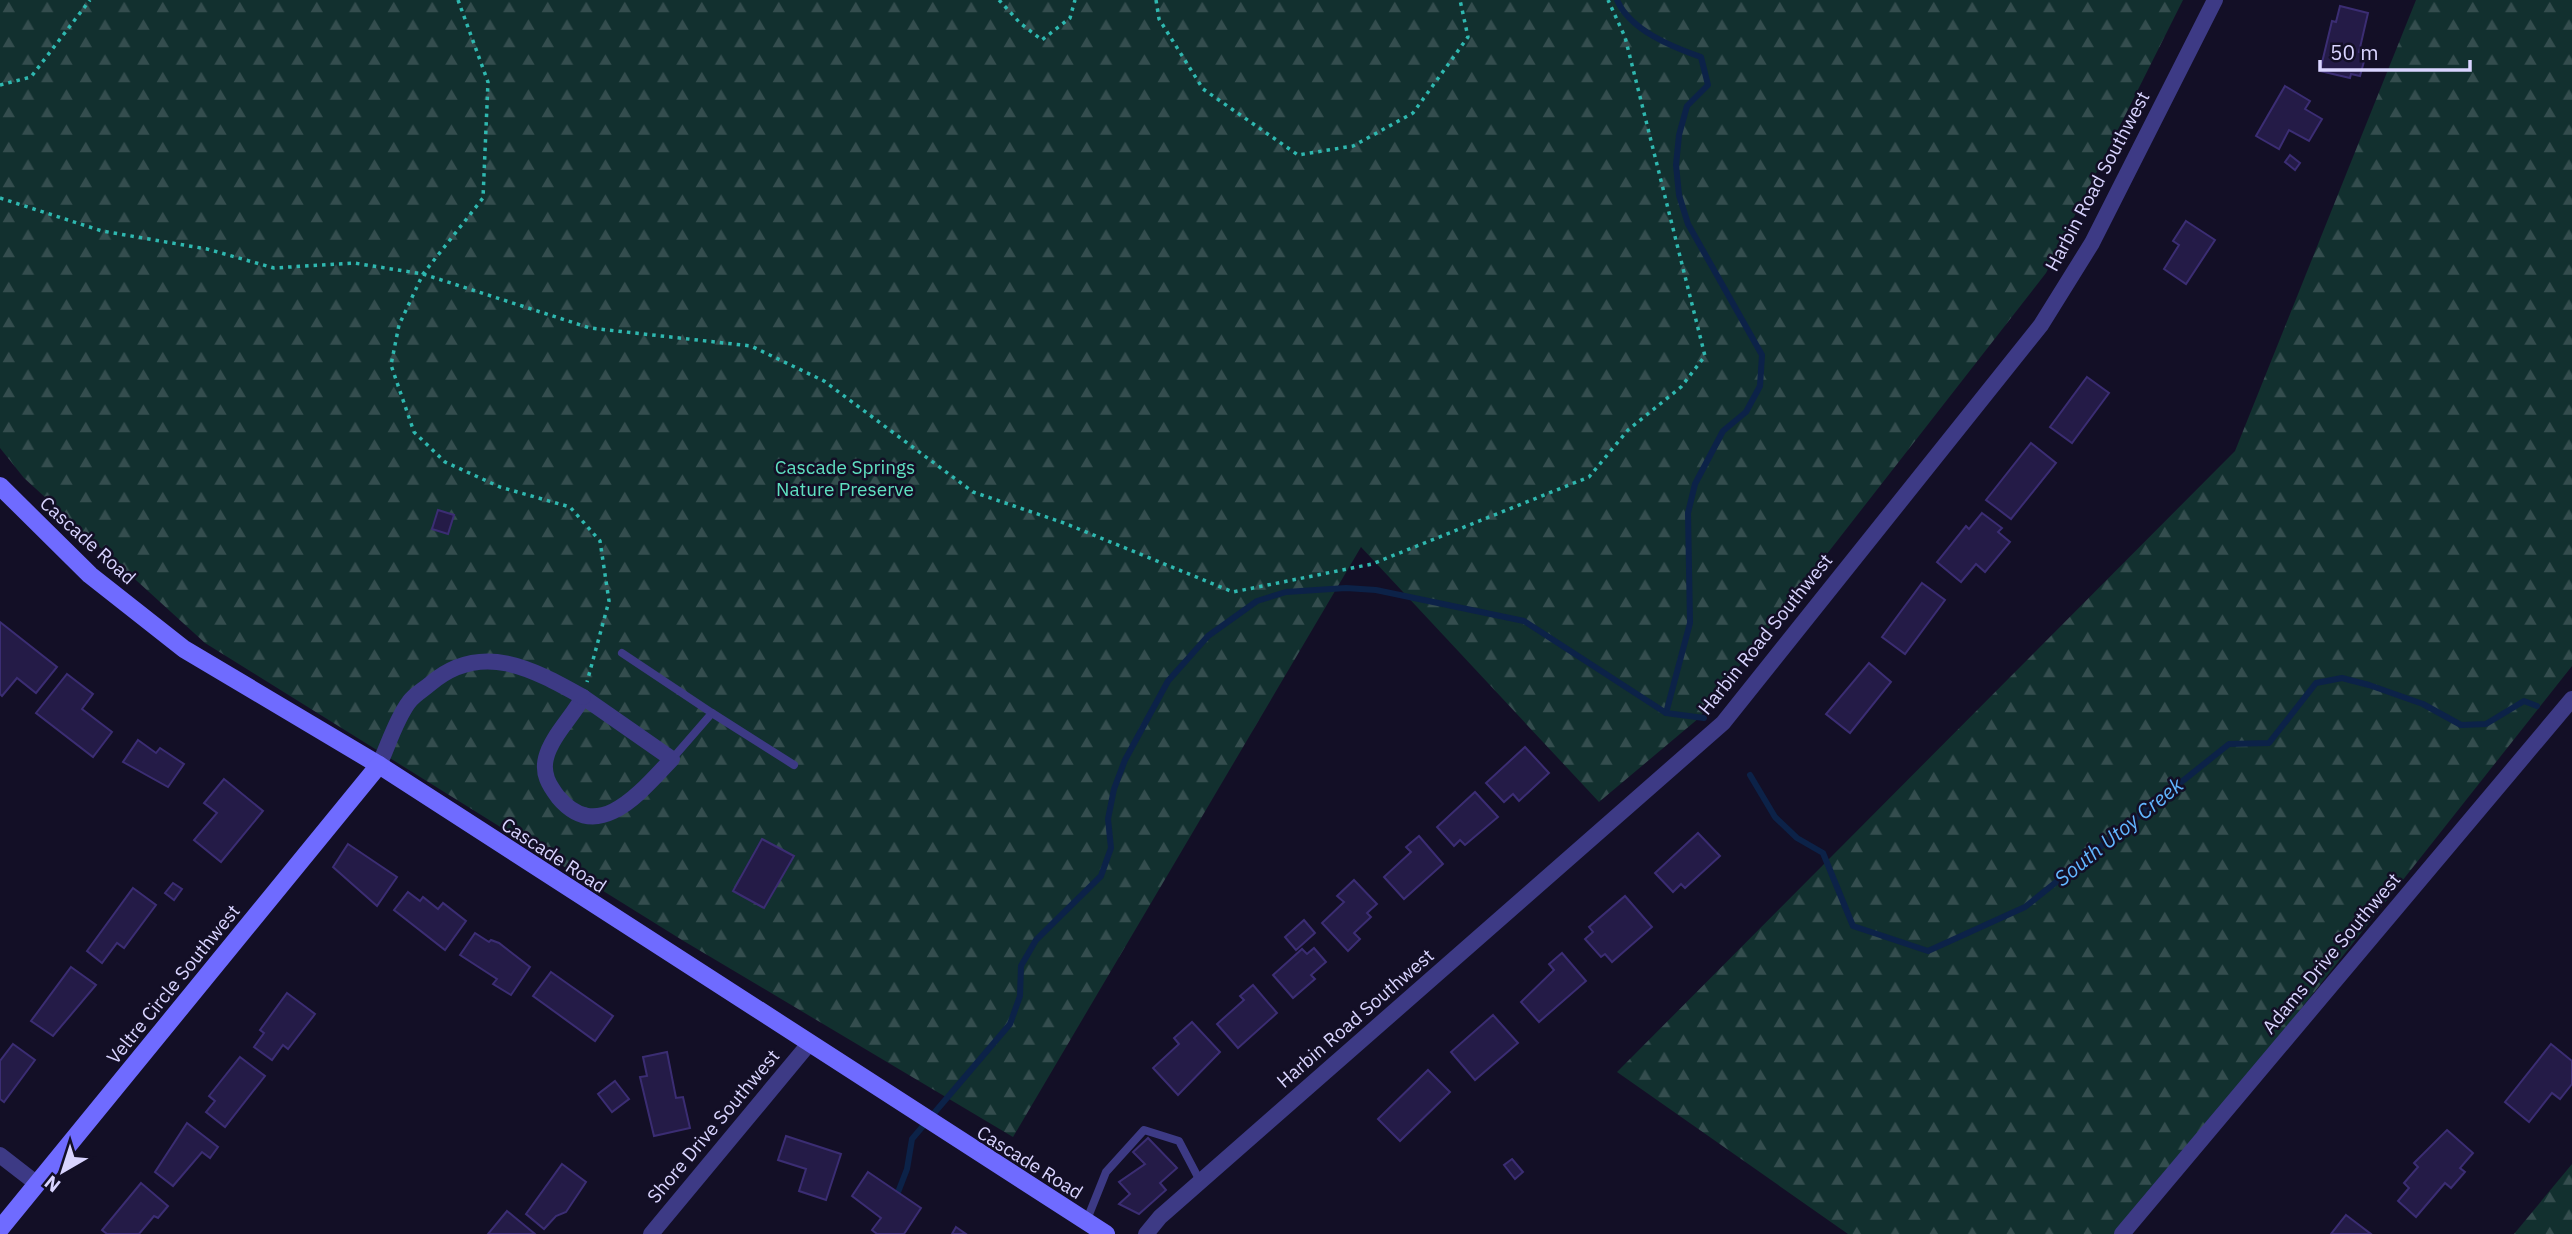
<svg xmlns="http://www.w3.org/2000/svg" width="2572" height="1234" viewBox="0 0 2572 1234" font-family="'IBM Plex Sans',sans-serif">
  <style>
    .forest { fill: url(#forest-firs) }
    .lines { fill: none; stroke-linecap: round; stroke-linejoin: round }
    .stream { stroke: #0c2248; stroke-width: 6 }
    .building { fill: #241b47; stroke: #3b2d73; stroke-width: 2 }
    .path { stroke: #2fb8b0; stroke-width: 3.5; stroke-dasharray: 3.5 5; stroke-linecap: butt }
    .lane { stroke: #3d3a85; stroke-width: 8 }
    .street { stroke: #3d3a85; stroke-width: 16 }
    .secondary { stroke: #6f6bff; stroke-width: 18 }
    .labels { text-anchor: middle; stroke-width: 5; stroke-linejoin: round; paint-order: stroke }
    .street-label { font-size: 19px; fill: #d9d4ff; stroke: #130f26 }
    .park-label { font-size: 19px; fill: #5fe0c0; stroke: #130f26 }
    .water-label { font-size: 21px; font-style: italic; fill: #62b6ff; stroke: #130f26 }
  </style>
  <defs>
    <pattern id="forest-firs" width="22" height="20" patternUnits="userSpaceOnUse" patternTransform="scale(1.75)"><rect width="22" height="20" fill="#12302f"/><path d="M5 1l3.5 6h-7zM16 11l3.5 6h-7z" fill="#344d4e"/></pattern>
  </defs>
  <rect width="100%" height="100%" fill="#130f26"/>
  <g class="forest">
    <polygon points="0,0 2183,0 2046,273 1699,718 1599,802 1361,547 1013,1137 682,940 205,643 24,478 0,448"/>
    <polygon points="2416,0 2572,0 2572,666 2123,1234 1848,1234 1617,1072 2235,451"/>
    <polygon points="2572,1164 2572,1234 2514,1234"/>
  </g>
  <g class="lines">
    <g class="stream">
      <path d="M1617,0c13,30 55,47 84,57l7,28 -21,21 -8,29 -3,30 3,30 9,29 74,131 -2,31 -14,26 -23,19 -28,53 -7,29 2,110 -24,90"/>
      <polyline points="1750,775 1775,817 1797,838 1823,853 1853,926 1928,951 2025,907 2229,744 2269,743 2316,683 2342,678 2369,685 2423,704 2461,725 2486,724 2524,701 2537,706"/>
      <polyline points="895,1200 907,1169 912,1139 1010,1024 1020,996 1021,966 1036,940 1101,876 1111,848 1108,819 1114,789 1125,760 1168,681 1208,636 1257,601 1286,592 1346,588 1376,590 1524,621 1666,713 1704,718"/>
    </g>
  </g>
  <g class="building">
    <polygon points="2340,6 2368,13 2359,52 2366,54 2360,76 2351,74 2350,78 2320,71 2332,21 2336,22"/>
    <polygon points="2285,86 2310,101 2305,109 2322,119 2309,141 2289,130 2279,149 2256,136"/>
    <polygon points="2290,155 2300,163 2295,170 2285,162"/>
    <polygon points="2186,221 2215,240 2186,284 2164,269 2179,245 2173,241"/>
    <polygon points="2087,377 2109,393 2072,443 2050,427"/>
    <polygon points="2031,443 2056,463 2011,519 1986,500"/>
    <polygon points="438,510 454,515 448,534 432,529"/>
    <polygon points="1982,513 2002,528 1998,532 2010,542 1985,572 1976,564 1961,582 1937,562 1966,526 1969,529"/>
    <polygon points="1922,583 1945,600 1905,654 1882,637"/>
    <polygon points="0,622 57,667 36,693 17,678 2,696 0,694"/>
    <polygon points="1869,663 1891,682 1850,733 1826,714"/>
    <polygon points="67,674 93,694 82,709 112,732 93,757 36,713"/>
    <polygon points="138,740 156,753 160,748 184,764 168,787 123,762"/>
    <polygon points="1525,747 1549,773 1519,801 1513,794 1504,802 1486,783"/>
    <polygon points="224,779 263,811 221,862 194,840 217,813 204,803"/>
    <polygon points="1475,792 1498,817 1465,845 1460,840 1454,846 1437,827"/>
    <polygon points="1698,833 1720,856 1685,888 1681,884 1673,892 1655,873"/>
    <polygon points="1419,836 1443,864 1404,899 1384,877 1411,852 1406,847"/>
    <polygon points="762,839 794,856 764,908 733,891"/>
    <polygon points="348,844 397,877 377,906 333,867"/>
    <polygon points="1354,880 1377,904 1367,913 1371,917 1354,933 1360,939 1348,951 1322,923 1344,902 1337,896"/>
    <polygon points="173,883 182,889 174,900 165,893"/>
    <polygon points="133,888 156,905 124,948 117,943 102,963 87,951"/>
    <polygon points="408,892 420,901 423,897 438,909 443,903 466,921 445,950 394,910"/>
    <polygon points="1625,896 1652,927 1612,962 1605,954 1601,957 1585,939 1593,932 1589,927"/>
    <polygon points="1304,920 1315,933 1296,950 1285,937"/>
    <polygon points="475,933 489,942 491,940 499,943 530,967 511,995 493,984 497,979 460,955"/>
    <polygon points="1314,948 1326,962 1311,975 1315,979 1293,998 1273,975 1302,949 1307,954"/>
    <polygon points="1562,953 1586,981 1539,1022 1521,1002 1554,970 1549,964"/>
    <polygon points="71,967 96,985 53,1036 31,1021"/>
    <polygon points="551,972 613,1016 595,1041 533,996"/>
    <polygon points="1253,985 1277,1013 1238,1048 1217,1024 1244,1000 1240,996"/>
    <polygon points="287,993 315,1014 288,1049 283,1045 272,1060 254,1047 264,1033 260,1030"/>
    <polygon points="1493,1015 1518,1043 1475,1080 1451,1052"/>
    <polygon points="1192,1022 1220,1052 1178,1095 1153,1068 1179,1044 1174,1038"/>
    <polygon points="13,1044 35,1060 4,1102 0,1099 0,1061"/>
    <polygon points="2551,1044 2572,1061 2572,1084 2560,1099 2552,1093 2529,1122 2505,1102"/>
    <polygon points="667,1052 676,1098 683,1097 690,1128 654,1136 640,1077 647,1076 643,1057"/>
    <polygon points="240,1057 265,1076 225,1127 206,1112 215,1101 209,1096"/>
    <polygon points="1428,1070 1450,1092 1400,1141 1378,1119"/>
    <polygon points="615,1081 629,1099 612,1112 598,1094"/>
    <polygon points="187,1123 218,1147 210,1158 202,1152 173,1186 155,1172"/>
    <polygon points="2447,1130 2473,1153 2460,1168 2465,1172 2451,1188 2445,1183 2416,1217 2398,1201 2409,1188 2404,1183 2418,1167 2414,1163"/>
    <polygon points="786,1136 841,1154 826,1200 799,1191 806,1169 778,1160"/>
    <polygon points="1148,1138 1177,1168 1160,1183 1166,1190 1139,1214 1119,1204 1130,1194 1119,1182 1145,1164 1133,1152"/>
    <polygon points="1512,1159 1523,1172 1515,1179 1504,1165"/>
    <polygon points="562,1164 586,1182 566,1212 556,1216 544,1229 526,1214"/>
    <polygon points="868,1172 921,1208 904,1234 877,1234 872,1230 881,1218 852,1196"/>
    <polygon points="141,1183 168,1206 158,1218 154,1216 139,1234 107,1234 102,1230"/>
    <polygon points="507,1211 535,1234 488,1234"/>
    <polygon points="2346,1215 2371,1234 2331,1234"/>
    <polygon points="956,1227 966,1234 952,1234"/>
  </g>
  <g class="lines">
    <g class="path">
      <polyline points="458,0 488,82 483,198 423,274 399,325 391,365 414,432 445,462 500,487 570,507 600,541 609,601 587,682"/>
      <polyline points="999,0 1020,23 1042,40 1070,18 1075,0"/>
      <polyline points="1156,0 1159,19 1203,89 1298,155 1353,146 1413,113 1468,37 1460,0"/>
      <polyline points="0,85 31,77 90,0"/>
      <polyline points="0,198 102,231 207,249 274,268 354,263 423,274 590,328 751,346 824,381 973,492 1064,523 1233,592 1372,564 1589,477 1628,430 1681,387 1705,356 1625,37 1608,0"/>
    </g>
    <g class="lane">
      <polyline points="622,653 712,713 672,759"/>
      <polyline points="712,713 794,765"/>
      <polyline points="1086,1222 1106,1172 1144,1130 1179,1141 1200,1181"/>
    </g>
    <g class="street">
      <path d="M583,697l89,62c-30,31 -73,87 -114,38 -9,-12 -16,-23 -12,-39 5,-21 27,-42 37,-61z"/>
      <path d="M379,765c9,-19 17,-46 30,-63 5,-7 14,-12 21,-18 51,-44 103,-15 153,13"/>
      <polyline points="0,1155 36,1183"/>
      <polyline points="651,1234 808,1045"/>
      <polyline points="1146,1234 1160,1217 1723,723 2041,325 2092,243 2215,0"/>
      <polyline points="2122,1234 2572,699"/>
    </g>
    <g class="secondary">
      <polyline points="0,486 90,575 184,649 379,765 1106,1234"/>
      <polyline points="0,1229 379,765"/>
    </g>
  </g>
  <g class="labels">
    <g class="street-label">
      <text transform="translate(2097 181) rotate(-62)" y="7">Harbin Road Southwest</text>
      <text transform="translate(88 540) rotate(42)" y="7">Cascade Road</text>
      <text transform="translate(1765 634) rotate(-51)" y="7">Harbin Road Southwest</text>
      <text transform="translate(554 855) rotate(33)" y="7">Cascade Road</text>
      <text transform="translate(2331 953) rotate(-50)" y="7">Adams Drive Southwest</text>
      <text transform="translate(173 984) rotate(-51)" y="7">Veltre Circle Southwest</text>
      <text transform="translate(1355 1018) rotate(-41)" y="7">Harbin Road Southwest</text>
      <text transform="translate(713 1126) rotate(-50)" y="7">Shore Drive Southwest</text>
      <text transform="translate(1030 1162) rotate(32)" y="7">Cascade Road</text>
    </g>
    <g class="park-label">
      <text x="845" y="474">Cascade Springs<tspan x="845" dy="22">Nature Preserve</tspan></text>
    </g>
    <g class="water-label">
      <text transform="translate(2119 832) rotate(-39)" y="7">South Utoy Creek</text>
    </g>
  </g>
  <g transform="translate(63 1171) rotate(219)" stroke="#130f26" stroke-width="5" paint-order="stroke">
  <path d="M0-5L12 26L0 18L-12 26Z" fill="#d9d4ff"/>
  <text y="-10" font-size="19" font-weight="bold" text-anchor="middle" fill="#d9d4ff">N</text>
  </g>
  <path d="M2320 60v10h150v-10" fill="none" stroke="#d9d4ff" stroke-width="3.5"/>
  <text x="2330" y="60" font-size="21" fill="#d9d4ff" stroke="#130f26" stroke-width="5" paint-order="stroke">50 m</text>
</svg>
